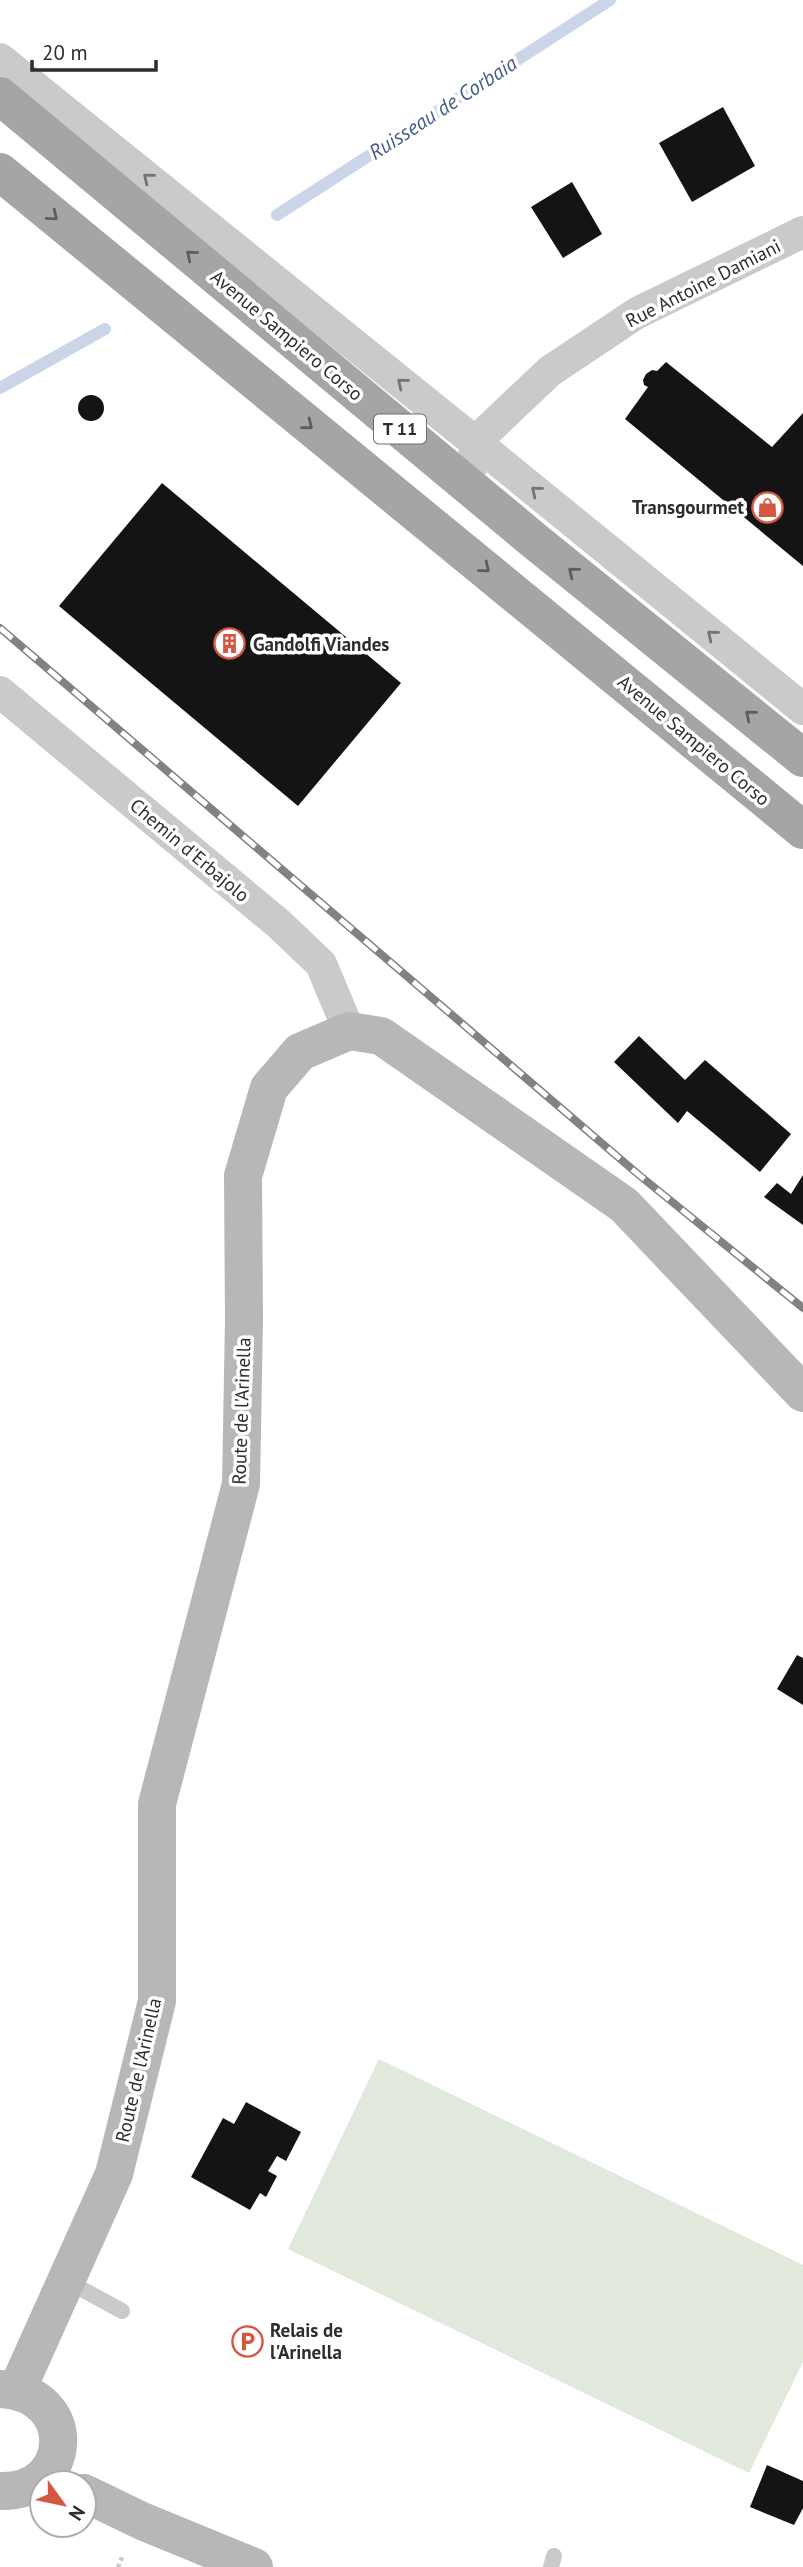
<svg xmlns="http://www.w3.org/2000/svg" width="803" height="2567" viewBox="0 0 803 2567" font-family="'PT Sans',sans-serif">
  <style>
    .green { fill: #e0e9dc }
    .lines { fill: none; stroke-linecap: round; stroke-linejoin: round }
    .stream { stroke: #cad5e7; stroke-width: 12 }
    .building { fill: #141414 }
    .path { stroke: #cacaca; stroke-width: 4.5; stroke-dasharray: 3.5 3.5; stroke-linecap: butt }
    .lane { stroke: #cacaca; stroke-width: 16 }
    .street { stroke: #cacaca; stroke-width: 32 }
    .secondary { stroke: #b7b7b7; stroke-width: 38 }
    .primary { stroke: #a5a5a5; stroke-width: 38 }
    .rail-casing { stroke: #828282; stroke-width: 8 }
    .rail { stroke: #fff; stroke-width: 5; stroke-dasharray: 16; stroke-linecap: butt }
    .oneway { stroke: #747474 }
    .oneway2 { stroke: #5d5d5d }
    .labels { text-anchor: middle; stroke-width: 7; stroke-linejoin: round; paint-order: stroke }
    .shield { fill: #fff; stroke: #6c6c6c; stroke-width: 2 }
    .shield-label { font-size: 18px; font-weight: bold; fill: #2d2d2d }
    .street-label { font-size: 19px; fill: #2d2d2d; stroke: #fff }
    .poi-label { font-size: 19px; font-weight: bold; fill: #2d2d2d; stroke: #fff; text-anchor: start }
    .water-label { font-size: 21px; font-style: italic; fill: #435d87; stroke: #fff }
  </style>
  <rect width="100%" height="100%" fill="#fff"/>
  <polygon class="green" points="379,2059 803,2265 803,2362 749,2473 288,2249"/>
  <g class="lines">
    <g class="stream">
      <polyline points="277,215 610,0"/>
      <polyline points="0,388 105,329"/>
    </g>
  </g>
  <g class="building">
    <polygon points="723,107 755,166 692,202 659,143"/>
    <polygon points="572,182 602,234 563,258 531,207"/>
    <polygon points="666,362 772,447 803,413 803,566 625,419 648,387 644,385 643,380 646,374 652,370 657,371"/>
    <circle cx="91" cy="408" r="13"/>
    <polygon points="162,483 401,683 298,806 59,606"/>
    <polygon points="639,1036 685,1080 705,1060 791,1134 760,1172 687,1111 678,1123 614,1062"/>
    <polygon points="803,1175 803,1225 764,1197 777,1183 791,1194"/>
    <polygon points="797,1655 803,1658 803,1705 777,1689"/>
    <polygon points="246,2102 301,2132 286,2161 277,2156 268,2171 277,2176 266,2197 260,2193 250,2210 191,2177 223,2118 234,2124"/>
    <polygon points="767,2465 803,2481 803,2508 794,2525 750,2507"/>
  </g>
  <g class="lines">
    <polyline class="path" points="118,2567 123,2555"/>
    <g class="lane">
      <polyline points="67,2281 122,2311"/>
      <polyline points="551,2567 554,2556"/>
    </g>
    <g class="street">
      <polyline points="0,59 475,442 474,463"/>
      <polyline points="803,232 637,313 550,371 475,442 803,709"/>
      <polyline points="0,692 279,924 321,964 349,1031"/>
    </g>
    <g class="secondary">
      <path d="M0,2389c81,4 74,105 0,102"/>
      <polyline points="17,2390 114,2174 157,2001 157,1804 241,1484 244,1319 243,1176 269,1088 300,1052 349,1031 381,1036 624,1205 803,1393"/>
      <polyline points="84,2493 142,2521 254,2567"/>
    </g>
    <g class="primary">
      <polyline points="0,96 536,542 803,758"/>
      <polyline points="0,172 803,830"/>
    </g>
    <defs>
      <polyline id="rail" points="0,628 639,1175 803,1308"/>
    </defs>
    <use href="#rail" class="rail-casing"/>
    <use href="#rail" class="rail"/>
  </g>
  <defs><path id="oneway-chevron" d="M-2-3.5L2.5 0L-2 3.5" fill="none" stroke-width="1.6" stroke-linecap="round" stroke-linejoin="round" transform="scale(1.75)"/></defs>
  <g class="oneway">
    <use href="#oneway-chevron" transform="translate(148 178) rotate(-141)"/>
    <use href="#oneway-chevron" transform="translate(402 383) rotate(-141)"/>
    <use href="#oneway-chevron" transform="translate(536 491) rotate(-141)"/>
    <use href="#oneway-chevron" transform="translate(712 635) rotate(-141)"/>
  </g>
  <g class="oneway2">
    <use href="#oneway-chevron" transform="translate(53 216) rotate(40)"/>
    <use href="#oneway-chevron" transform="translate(191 255) rotate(-140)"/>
    <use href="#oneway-chevron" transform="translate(308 425) rotate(39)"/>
    <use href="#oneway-chevron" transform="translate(485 568) rotate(39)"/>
    <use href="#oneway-chevron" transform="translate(573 572) rotate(-141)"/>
    <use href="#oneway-chevron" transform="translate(750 715) rotate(-141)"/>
  </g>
  <defs>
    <symbol id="shop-ring" viewBox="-11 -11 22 22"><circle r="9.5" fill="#fff" stroke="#d45740" stroke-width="1.5"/><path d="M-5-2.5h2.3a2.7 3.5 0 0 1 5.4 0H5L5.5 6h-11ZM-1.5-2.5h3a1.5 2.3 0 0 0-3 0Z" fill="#d45740"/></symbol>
    <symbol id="building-ring" viewBox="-11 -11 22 22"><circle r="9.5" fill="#fff" stroke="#d45740" stroke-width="1.5"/><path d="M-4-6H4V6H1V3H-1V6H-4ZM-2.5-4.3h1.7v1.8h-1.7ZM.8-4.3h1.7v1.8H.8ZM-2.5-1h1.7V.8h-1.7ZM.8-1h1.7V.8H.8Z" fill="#d45740"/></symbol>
    <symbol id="parking-ring" viewBox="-11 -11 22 22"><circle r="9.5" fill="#fff" stroke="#d45740" stroke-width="1.5"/><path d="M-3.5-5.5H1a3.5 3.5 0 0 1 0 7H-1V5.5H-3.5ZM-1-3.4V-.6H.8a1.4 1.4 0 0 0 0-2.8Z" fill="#d45740"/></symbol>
  </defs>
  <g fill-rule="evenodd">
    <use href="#shop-ring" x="750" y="490" width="35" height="35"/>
    <use href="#building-ring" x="212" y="626" width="35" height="35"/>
    <use href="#parking-ring" x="230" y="2324" width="35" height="35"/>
  </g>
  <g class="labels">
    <rect class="shield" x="374" y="414.5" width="52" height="29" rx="5"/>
    <g class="shield-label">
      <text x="400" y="435">T 11</text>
    </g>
    <g class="street-label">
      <text transform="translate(703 283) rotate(-27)" y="7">Rue Antoine Damiani</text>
      <text transform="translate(287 335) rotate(40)" y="7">Avenue Sampiero Corso</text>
      <text transform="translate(694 740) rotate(40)" y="7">Avenue Sampiero Corso</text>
      <text transform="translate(190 850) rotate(40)" y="7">Chemin d'Erbajolo</text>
      <text transform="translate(241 1411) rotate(-88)" y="7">Route de l'Arinella</text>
      <text transform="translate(138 2070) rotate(-77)" y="7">Route de l'Arinella</text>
    </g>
    <g class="poi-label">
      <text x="744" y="514" text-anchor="end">Transgourmet</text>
      <text x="253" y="651">Gandolfi Viandes</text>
      <text x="270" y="2337">Relais de<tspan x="270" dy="22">l'Arinella</tspan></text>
    </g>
    <g class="water-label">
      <text transform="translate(443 108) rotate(-33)" y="7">Ruisseau de Corbaia</text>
    </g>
  </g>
  <g transform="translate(63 2504) rotate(123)"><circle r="33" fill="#ffffff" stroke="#ababab" stroke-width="2"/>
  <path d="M0-5L12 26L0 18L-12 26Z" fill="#d45740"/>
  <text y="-10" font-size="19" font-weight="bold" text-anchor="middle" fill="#2d2d2d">N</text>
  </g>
  <path d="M32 60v10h124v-10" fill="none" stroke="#2d2d2d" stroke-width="3.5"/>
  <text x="42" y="60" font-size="21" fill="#2d2d2d" stroke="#ffffff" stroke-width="5" paint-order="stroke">20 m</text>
</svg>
